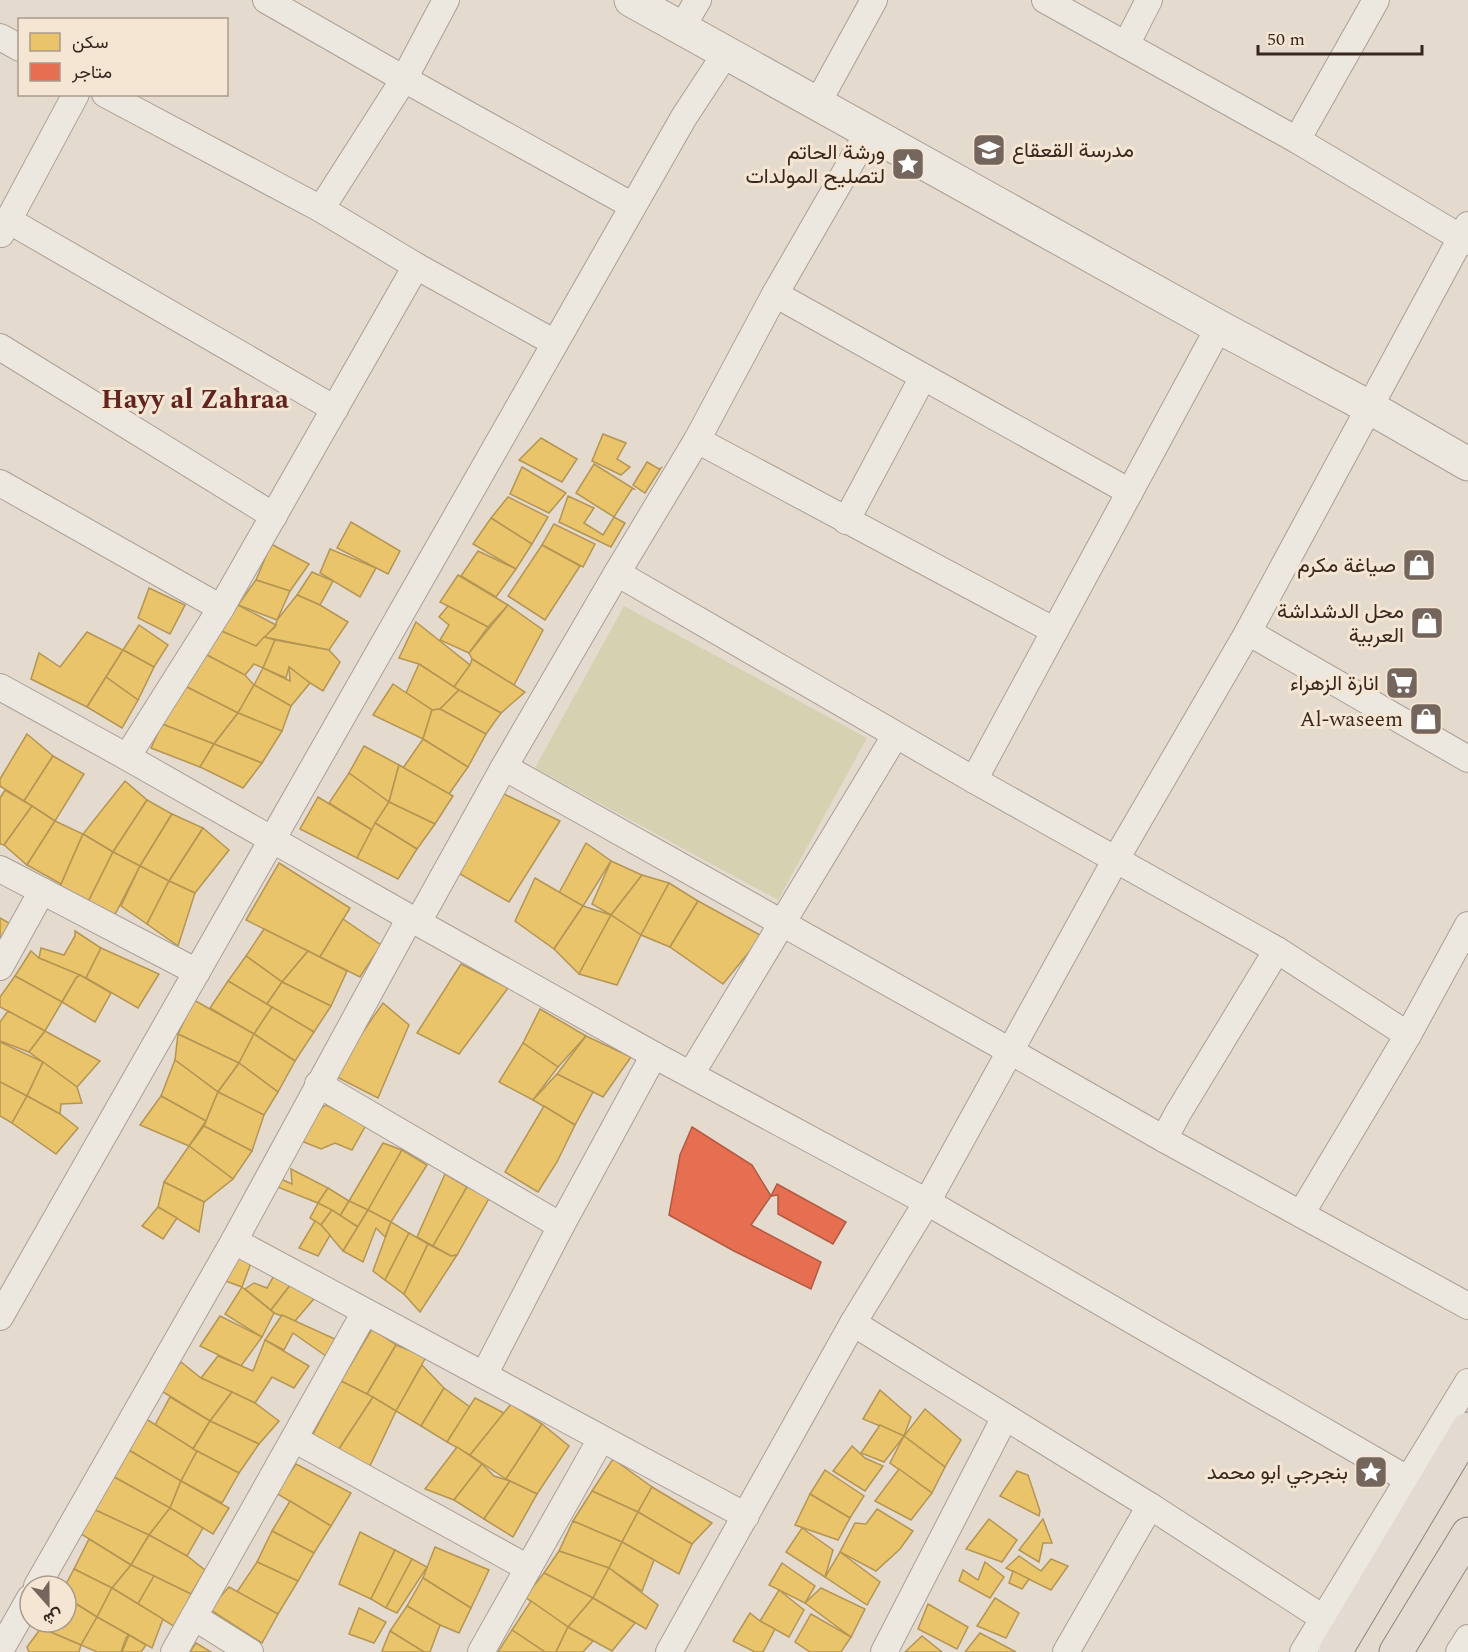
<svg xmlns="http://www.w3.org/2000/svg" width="1468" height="1652" viewBox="0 0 1468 1652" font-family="Spectral,Vazirmatn,serif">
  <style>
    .green { fill: #d6d1b1 }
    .homes { fill: #e9c46a; stroke: #b49554; stroke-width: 1.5 }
    .shops { fill: #e76f51; stroke: #b25942; stroke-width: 1.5 }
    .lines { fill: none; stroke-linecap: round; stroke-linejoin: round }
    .minor-casing { stroke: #a99f96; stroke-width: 28 }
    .tertiary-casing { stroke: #a99f96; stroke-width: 35 }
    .primary-casing { stroke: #8f857d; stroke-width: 35 }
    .minor { stroke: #ece7df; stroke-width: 26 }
    .tertiary { stroke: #ece7df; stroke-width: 33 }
    .primary { stroke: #e3dbd1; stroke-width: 33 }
    .labels { text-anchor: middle; stroke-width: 6; stroke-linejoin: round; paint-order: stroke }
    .poi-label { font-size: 21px; fill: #38271f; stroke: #f5e6d4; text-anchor: end }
    .district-label { font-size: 27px; font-weight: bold; fill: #632420; stroke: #f5e6d4 }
  </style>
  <rect width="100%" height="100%" fill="#e4dace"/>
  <polygon class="green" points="624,606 867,738 778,900 535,768"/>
  <g class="homes">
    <polygon points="603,434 626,443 617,459 630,467 621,475 592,461"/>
    <polygon points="541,438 577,459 562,482 519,460"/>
    <polygon points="647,462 659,469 661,468 645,493 633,485"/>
    <polygon points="594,464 634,489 632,489 614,517 576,493"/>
    <polygon points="522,467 566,493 549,513 510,494"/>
    <polygon points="568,496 594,508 584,523 603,535 614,517 625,523 611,547 559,522"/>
    <polygon points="508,497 548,517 532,544 491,518"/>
    <polygon points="491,518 532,544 516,569 473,544"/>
    <polygon points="351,522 400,551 388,574 337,548"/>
    <polygon points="554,524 595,544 583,567 542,545"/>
    <polygon points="271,544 309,564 290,591 256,580"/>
    <polygon points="542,545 580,566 545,620 508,596"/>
    <polygon points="330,549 376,568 360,597 320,573"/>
    <polygon points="478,551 516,569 496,597 461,576"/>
    <polygon points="312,572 333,581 320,605 297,595"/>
    <polygon points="458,575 508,605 488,627 440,602"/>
    <polygon points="256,580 290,591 277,620 238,605"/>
    <polygon points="149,588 185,605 170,634 138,618"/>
    <polygon points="297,595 320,605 348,622 329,650 264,637 275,627 277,620"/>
    <polygon points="238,605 276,625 256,646 219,630"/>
    <polygon points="508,605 543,630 514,685 472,659 469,653"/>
    <polygon points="448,606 488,627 469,653 440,640 449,625 439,617"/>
    <polygon points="416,622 470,665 454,687 419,664 399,658"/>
    <polygon points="139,625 168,645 154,667 123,650"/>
    <polygon points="219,630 256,646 264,637 275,640 263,668 254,664 245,675 205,654"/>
    <polygon points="87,632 123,650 87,707 31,679 39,653 60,667"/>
    <polygon points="275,640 329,650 340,662 323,691 310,683 289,667 286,678 263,668"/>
    <polygon points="123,650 154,667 138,700 106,677"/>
    <polygon points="205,654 245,675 254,685 238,713 181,684"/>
    <polygon points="472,659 514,685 525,692 501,713 459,690 454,687 470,665"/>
    <polygon points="419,664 459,690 440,709 432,710 406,693"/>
    <polygon points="289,667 310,683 291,706 254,685 263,668 290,681"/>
    <polygon points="106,677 138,700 122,728 87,707"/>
    <polygon points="181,684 238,713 214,744 162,724"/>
    <polygon points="393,684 432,710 423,739 373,715"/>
    <polygon points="254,685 291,706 282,731 238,713"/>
    <polygon points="459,690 501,713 486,734 440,709"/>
    <polygon points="440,709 486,734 468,767 423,739 432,710"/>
    <polygon points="238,713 282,731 262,763 214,744"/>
    <polygon points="162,724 214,744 200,767 151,748"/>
    <polygon points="27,734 53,756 24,801 0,786 0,779"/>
    <polygon points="423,739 468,767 449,794 403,768"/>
    <polygon points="214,744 262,763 243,788 200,767"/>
    <polygon points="364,746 399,765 389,802 349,773"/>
    <polygon points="53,756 84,774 55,821 24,801"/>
    <polygon points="399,765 453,796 435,824 389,802"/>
    <polygon points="349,773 389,802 372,830 329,803"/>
    <polygon points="125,781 147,800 113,852 83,834"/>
    <polygon points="5,790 32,806 4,845 0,844 0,798"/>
    <polygon points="498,791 560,821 509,902 460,874"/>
    <polygon points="318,797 372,830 357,858 300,829"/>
    <polygon points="147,800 172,814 140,866 113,852"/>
    <polygon points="389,802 435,824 417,849 375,823"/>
    <polygon points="32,806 55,821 27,865 4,845"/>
    <polygon points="172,814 203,828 169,881 140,866"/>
    <polygon points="55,821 83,834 61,884 27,865"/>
    <polygon points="375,823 417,849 398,879 357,858"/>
    <polygon points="203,828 229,850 195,893 169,881"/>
    <polygon points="83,834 113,852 85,908 55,898"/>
    <polygon points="586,843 611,861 583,906 559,893"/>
    <polygon points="113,852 140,866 109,926 85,908"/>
    <polygon points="611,861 642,875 611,915 592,904"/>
    <polygon points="279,863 350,908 320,957 246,920"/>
    <polygon points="140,866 169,881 147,924 121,906"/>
    <polygon points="642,875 669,883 641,935 611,915"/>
    <polygon points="535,878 583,906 554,949 515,921"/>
    <polygon points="169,881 195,893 178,946 147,924"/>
    <polygon points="669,883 698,901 670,947 641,935"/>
    <polygon points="698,901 762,936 723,984 670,947"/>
    <polygon points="583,906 611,915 579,974 554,949"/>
    <polygon points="611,915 641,935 617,985 579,974"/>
    <polygon points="0,918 9,923 0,940"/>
    <polygon points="343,919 381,945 360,977 320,957"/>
    <polygon points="264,929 308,951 282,982 246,956"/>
    <polygon points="75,931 101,948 86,978 39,958 41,948 64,955 75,936"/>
    <polygon points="101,948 159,974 138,1008 86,978"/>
    <polygon points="31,951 39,958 80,975 76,978 62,1002 15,976"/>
    <polygon points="308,951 347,971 331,1006 282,982"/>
    <polygon points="246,956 282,982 267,1004 228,981"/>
    <polygon points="461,964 508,988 459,1054 417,1033"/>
    <polygon points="80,975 111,993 95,1022 62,1002 76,978"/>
    <polygon points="15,976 62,1002 45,1031 0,1007 0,997"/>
    <polygon points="228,981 272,1007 254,1034 210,1008"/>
    <polygon points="282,982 331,1006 314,1032 267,1004"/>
    <polygon points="194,1000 254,1034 239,1063 178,1034"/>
    <polygon points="383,1003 409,1025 378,1098 333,1075"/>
    <polygon points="272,1007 314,1032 295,1061 254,1034"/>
    <polygon points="540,1009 586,1036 558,1067 523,1043"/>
    <polygon points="8,1011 45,1031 29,1052 0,1041 0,1022"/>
    <polygon points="45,1031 100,1061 77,1087 29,1052"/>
    <polygon points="178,1034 239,1063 218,1092 175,1060"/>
    <polygon points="254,1034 295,1061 278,1092 239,1063"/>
    <polygon points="586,1036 631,1057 603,1097 557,1074"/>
    <polygon points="0,1042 43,1062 27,1096 0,1082"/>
    <polygon points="523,1043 558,1067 533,1100 499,1082"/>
    <polygon points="175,1060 218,1092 206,1121 161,1096"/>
    <polygon points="43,1062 77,1087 82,1103 61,1104 60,1114 27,1096"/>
    <polygon points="239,1063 278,1092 264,1115 218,1092"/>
    <polygon points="557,1074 593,1092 575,1125 533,1100"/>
    <polygon points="0,1082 27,1096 12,1123 0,1116"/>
    <polygon points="218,1092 264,1115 252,1151 204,1126"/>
    <polygon points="27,1096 60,1114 78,1128 56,1154 12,1123"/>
    <polygon points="161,1096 206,1121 189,1146 140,1125"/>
    <polygon points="326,1105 366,1125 352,1150 335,1143 321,1149 299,1140 309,1117"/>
    <polygon points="544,1106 575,1125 557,1162 538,1192 505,1172"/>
    <polygon points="204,1126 252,1151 233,1179 189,1146"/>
    <polygon points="383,1143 402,1150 368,1210 349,1201"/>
    <polygon points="189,1146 233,1179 204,1202 164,1182"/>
    <polygon points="402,1150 427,1165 391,1222 368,1210"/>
    <polygon points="291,1169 328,1188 318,1203 275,1186 281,1179 292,1184"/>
    <polygon points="445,1174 467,1187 433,1246 417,1237"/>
    <polygon points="164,1182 204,1202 199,1232 158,1207"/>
    <polygon points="467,1187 491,1195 457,1255 451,1256 433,1246"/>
    <polygon points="328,1188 349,1201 340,1216 318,1203"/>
    <polygon points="349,1201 368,1210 358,1227 340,1216"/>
    <polygon points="318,1203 332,1210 321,1225 310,1218"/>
    <polygon points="158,1207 177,1218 163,1239 142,1226"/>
    <polygon points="332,1210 358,1227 343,1251 321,1225"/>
    <polygon points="368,1210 391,1222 385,1237 376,1228 363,1262 343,1251"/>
    <polygon points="315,1221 321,1225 330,1235 318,1256 299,1248"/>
    <polygon points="391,1222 409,1233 385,1280 373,1271"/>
    <polygon points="409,1233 428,1244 404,1294 385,1280"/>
    <polygon points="428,1244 451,1256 457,1255 420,1312 404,1294"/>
    <polygon points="236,1255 251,1263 242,1287 223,1280"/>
    <polygon points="276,1272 291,1284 271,1310 245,1289 254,1283 267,1288"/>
    <polygon points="291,1284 318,1294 295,1321 274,1313 271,1310"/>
    <polygon points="242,1287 274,1313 262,1337 225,1314"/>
    <polygon points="282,1315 335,1339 326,1356 293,1333 284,1350 265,1340"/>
    <polygon points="220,1316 262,1337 241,1366 200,1346"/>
    <polygon points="372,1329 396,1345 367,1394 341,1381"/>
    <polygon points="265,1340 309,1366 294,1388 272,1377 255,1403 201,1378 218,1356 253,1371"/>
    <polygon points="396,1345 426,1357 396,1411 367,1394"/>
    <polygon points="181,1362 201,1378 232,1392 210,1421 160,1390"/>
    <polygon points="422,1365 444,1388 421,1426 396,1411"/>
    <polygon points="341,1381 373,1397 335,1455 309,1442"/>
    <polygon points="444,1388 470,1407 447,1442 421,1426"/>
    <polygon points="880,1390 911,1417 904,1436 863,1419"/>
    <polygon points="232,1392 255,1403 279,1421 259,1444 210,1421"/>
    <polygon points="170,1397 210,1421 193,1449 155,1425"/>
    <polygon points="373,1397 396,1411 368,1470 335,1455"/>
    <polygon points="475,1398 504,1413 470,1455 447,1442"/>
    <polygon points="511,1404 542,1424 506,1479 470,1455"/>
    <polygon points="925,1409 961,1440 945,1467 904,1436"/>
    <polygon points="143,1417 197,1451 181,1481 122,1446"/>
    <polygon points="210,1421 259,1444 239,1473 193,1449"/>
    <polygon points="542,1424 569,1446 537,1494 506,1479"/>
    <polygon points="880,1425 904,1436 884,1462 861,1453"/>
    <polygon points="904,1436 945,1467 932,1493 890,1463"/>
    <polygon points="122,1446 181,1481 170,1508 107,1473"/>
    <polygon points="852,1446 865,1458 883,1466 865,1491 833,1471"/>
    <polygon points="457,1447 482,1464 454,1500 425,1489"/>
    <polygon points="197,1451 239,1473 222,1503 181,1481"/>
    <polygon points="613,1459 652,1487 638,1512 592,1491"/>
    <polygon points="296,1464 351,1493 331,1526 276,1493"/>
    <polygon points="482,1464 494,1476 510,1481 484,1519 454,1500"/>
    <polygon points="899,1469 932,1493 911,1520 875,1501"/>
    <polygon points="825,1470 864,1496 850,1518 810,1494"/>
    <polygon points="1017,1471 1028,1475 1040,1511 1039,1516 1000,1496"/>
    <polygon points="107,1473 170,1508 149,1535 91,1508"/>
    <polygon points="181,1481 229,1508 213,1534 170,1508"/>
    <polygon points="510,1481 537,1494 513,1537 484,1519"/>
    <polygon points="652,1487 712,1523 692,1544 638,1512"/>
    <polygon points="592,1491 638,1512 622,1542 573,1521"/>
    <polygon points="810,1494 850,1518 838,1540 795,1525"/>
    <polygon points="290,1501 331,1526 314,1553 272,1531"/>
    <polygon points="91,1508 149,1535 131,1565 81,1534"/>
    <polygon points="170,1508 203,1528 187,1556 149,1535"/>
    <polygon points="877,1509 913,1531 900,1549 876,1571 840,1552 855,1523 866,1524"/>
    <polygon points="638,1512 692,1544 679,1574 622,1542"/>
    <polygon points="989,1519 1017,1540 1002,1562 966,1549"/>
    <polygon points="1043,1519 1052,1543 1043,1543 1039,1562 1019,1550"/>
    <polygon points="573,1521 622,1542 609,1568 559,1551"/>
    <polygon points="802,1528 833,1550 825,1577 786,1552"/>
    <polygon points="272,1531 314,1553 298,1581 257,1562"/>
    <polygon points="360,1532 395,1550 371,1599 339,1584"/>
    <polygon points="149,1535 187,1556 205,1570 191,1594 131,1565"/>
    <polygon points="89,1539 131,1565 112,1588 74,1569"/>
    <polygon points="622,1542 654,1560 642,1591 609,1568"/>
    <polygon points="435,1547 489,1570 471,1608 423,1578"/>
    <polygon points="395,1550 412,1559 386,1608 371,1599"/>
    <polygon points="559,1551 609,1568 593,1598 544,1573"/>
    <polygon points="840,1552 880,1582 867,1605 825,1577"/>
    <polygon points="1019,1556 1041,1571 1051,1559 1068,1566 1051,1590 1006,1568"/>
    <polygon points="412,1559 427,1567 397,1613 386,1608"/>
    <polygon points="257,1562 298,1581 278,1614 237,1592"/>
    <polygon points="985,1562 1004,1577 990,1598 959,1581 963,1570 978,1580"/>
    <polygon points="782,1563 815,1586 805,1603 769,1585"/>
    <polygon points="131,1565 154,1576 138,1604 112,1588"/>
    <polygon points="609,1568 658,1605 646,1629 593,1598"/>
    <polygon points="74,1569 112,1588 97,1617 70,1600 66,1611 66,1586 65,1586"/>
    <polygon points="1013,1571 1029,1579 1022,1589 1009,1583"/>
    <polygon points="544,1573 593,1598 568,1627 525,1597"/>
    <polygon points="154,1576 191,1594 175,1627 138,1604"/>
    <polygon points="423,1578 471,1608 459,1633 440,1625 407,1606"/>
    <polygon points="229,1587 278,1614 262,1643 209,1609"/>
    <polygon points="112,1588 163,1619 152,1648 97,1617"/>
    <polygon points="821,1588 865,1609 851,1637 805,1603"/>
    <polygon points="779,1590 804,1610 789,1637 760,1621"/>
    <polygon points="593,1598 635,1623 612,1651 568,1627"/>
    <polygon points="995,1598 1019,1613 1006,1638 977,1626"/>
    <polygon points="70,1600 97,1617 81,1645 41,1628 44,1622 66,1622 66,1611"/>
    <polygon points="531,1601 568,1627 556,1652 545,1652 512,1630"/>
    <polygon points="928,1604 968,1627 957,1649 918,1629"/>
    <polygon points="407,1606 440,1625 430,1652 424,1652 390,1631"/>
    <polygon points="359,1608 386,1622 374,1643 349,1634"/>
    <polygon points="750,1613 760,1621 775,1629 763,1652 755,1652 733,1641"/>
    <polygon points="811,1614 851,1637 841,1652 810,1652 795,1642"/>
    <polygon points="97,1617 129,1635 126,1638 121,1652 97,1652 81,1645"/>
    <polygon points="568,1627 593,1641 583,1652 556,1652"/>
    <polygon points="41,1628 81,1645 79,1652 29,1652 27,1647"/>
    <polygon points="512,1630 545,1652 498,1652"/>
    <polygon points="390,1631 424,1652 384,1652 382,1651"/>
    <polygon points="980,1633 1016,1652 965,1652"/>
    <polygon points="129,1635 146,1645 141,1652 122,1652"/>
    <polygon points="922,1636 942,1652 905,1652"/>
    <polygon points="196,1643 211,1652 190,1652"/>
  </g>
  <g class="shops">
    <polygon points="692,1127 752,1165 771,1196 751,1225 821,1262 811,1289 734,1251 669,1215 680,1155"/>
    <polygon points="777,1184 846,1222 833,1244 778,1214 778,1195 771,1196"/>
  </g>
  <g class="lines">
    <defs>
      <g id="minor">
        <polyline points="266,0 404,79 633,206"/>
        <polyline points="1045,0 1297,140 1468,242"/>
        <polyline points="681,29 698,0"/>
        <polyline points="0,37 20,48"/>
        <polyline points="1126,45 1149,0"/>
        <polyline points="105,94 321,209 416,266 555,343"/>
        <polyline points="817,104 874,0"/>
        <polyline points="1297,140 1376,0"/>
        <polyline points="321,209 404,79 446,0"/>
        <polyline points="8,220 335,409"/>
        <polyline points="1,234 76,94"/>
        <polyline points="775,294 1130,492"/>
        <polyline points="0,347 274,516"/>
        <polyline points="697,440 1055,631"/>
        <polyline points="0,483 221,608"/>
        <polyline points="846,521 923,377"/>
        <polyline points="617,573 974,780 1277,950 1408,1035"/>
        <polyline points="1248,632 1468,759"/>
        <polyline points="0,687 127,757 410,918 654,1055 927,1202 1409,1480"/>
        <polyline points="127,757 221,608 416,266"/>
        <polyline points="504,767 1010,1051 1164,1139 1468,1306"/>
        <polyline points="974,780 1219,327"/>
        <polyline points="0,869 197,972"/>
        <polyline points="418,922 504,767 617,573 697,440 775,294 868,133"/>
        <polyline points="0,967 42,891"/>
        <polyline points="691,1074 895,736"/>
        <polyline points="318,1084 561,1226"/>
        <polyline points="1164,1139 1178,1113 1277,950"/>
        <polyline points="1301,1214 1408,1035 1468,925"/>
        <polyline points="234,1241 746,1516"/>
        <polyline points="0,1317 684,117 726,53"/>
        <polyline points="853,1323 1150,1506 1323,1618"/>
        <polyline points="484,1375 561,1226 654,1055"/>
        <polyline points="294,1439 528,1568"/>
        <polyline points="37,1586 234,1241 410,918"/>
        <polyline points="194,1617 250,1652"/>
        <polyline points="0,1651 30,1598"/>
        <polyline points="174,1652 365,1312"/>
        <polyline points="481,1652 601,1439"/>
        <polyline points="669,1652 853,1323 927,1202 1116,859 1248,632 1468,225"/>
        <polyline points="884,1652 1005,1417"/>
        <polyline points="1066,1652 1150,1506"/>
        <polyline points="1303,1652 1468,1382"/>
        <polyline points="1459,1652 1468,1638"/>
      </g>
      <polyline id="tertiary" points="631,0 1219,327 1369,407 1468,464"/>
      <g id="primary">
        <polyline points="1335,1652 1468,1429"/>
        <polyline points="1396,1652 1468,1534"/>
      </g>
    </defs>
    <use href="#minor" class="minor-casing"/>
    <use href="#tertiary" class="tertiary-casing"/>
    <use href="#primary" class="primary-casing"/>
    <use href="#minor" class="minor"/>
    <use href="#tertiary" class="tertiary"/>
    <use href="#primary" class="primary"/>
  </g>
  <defs>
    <symbol id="school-square" viewBox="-11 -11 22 22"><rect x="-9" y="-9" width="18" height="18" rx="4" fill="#74665c" stroke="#f5e6d4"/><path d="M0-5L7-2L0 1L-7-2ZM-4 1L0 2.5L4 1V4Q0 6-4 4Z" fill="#fff"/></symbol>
    <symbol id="sight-square" viewBox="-11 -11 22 22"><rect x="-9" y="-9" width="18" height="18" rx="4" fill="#74665c" stroke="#f5e6d4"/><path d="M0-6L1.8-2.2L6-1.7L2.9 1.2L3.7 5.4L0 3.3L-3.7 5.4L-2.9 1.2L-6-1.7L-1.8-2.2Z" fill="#fff"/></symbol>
    <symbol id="shop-square" viewBox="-11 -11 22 22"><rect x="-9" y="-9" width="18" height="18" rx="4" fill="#74665c" stroke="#f5e6d4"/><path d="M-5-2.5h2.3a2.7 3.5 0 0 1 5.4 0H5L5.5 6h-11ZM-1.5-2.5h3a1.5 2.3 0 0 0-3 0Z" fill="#fff"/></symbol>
    <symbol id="supermarket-square" viewBox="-11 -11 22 22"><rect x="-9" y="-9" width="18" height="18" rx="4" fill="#74665c" stroke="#f5e6d4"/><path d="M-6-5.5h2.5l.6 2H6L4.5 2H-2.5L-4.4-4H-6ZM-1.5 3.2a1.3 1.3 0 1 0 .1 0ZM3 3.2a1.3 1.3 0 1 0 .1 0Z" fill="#fff"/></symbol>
  </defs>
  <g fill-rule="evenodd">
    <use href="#school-square" x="970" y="131" width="38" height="38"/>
    <use href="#sight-square" x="889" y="145" width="38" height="38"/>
    <use href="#shop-square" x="1400" y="546" width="38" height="38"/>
    <use href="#shop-square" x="1408" y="604" width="38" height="38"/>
    <use href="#supermarket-square" x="1383" y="664" width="38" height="38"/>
    <use href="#shop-square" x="1407" y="700" width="38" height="38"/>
    <use href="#sight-square" x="1352" y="1453" width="38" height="38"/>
  </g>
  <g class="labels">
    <g class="poi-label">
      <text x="1012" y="157" text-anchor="start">مدرسة القعقاع</text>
      <text x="885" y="159">ورشة الحاتم<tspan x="885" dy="24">لتصليح المولدات</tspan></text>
      <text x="1396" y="572">صياغة مكرم</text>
      <text x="1404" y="618">محل الدشداشة<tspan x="1404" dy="24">العربية</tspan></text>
      <text x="1379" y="690">انارة الزهراء</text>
      <text x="1403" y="726">Al-waseem</text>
      <text x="1348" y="1479">بنجرجي ابو محمد</text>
    </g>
    <g class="district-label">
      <text x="195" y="408">Hayy al Zahraa</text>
    </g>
  </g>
  <rect x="18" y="18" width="210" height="78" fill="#f5e6d4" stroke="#a99a8c" stroke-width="1.5"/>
  <rect x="30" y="33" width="30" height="18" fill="#e9c46a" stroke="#a99a8c" stroke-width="1.5"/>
  <text x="72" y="48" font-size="18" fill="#38271f">سكن</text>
  <rect x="30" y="63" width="30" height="18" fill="#e76f51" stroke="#a99a8c" stroke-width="1.5"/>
  <text x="72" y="78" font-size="18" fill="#38271f">متاجر</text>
  <g transform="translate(48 1604) rotate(159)"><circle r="28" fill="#f5e6d4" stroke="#a99a8c" stroke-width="1.5"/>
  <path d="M0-4.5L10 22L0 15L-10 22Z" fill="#74665c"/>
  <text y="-9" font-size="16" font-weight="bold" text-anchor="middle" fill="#38271f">ش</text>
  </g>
  <path d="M1258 45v9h164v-9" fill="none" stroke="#38271f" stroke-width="3"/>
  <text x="1267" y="45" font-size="18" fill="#38271f" stroke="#f5e6d4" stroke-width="4.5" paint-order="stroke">50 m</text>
</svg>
